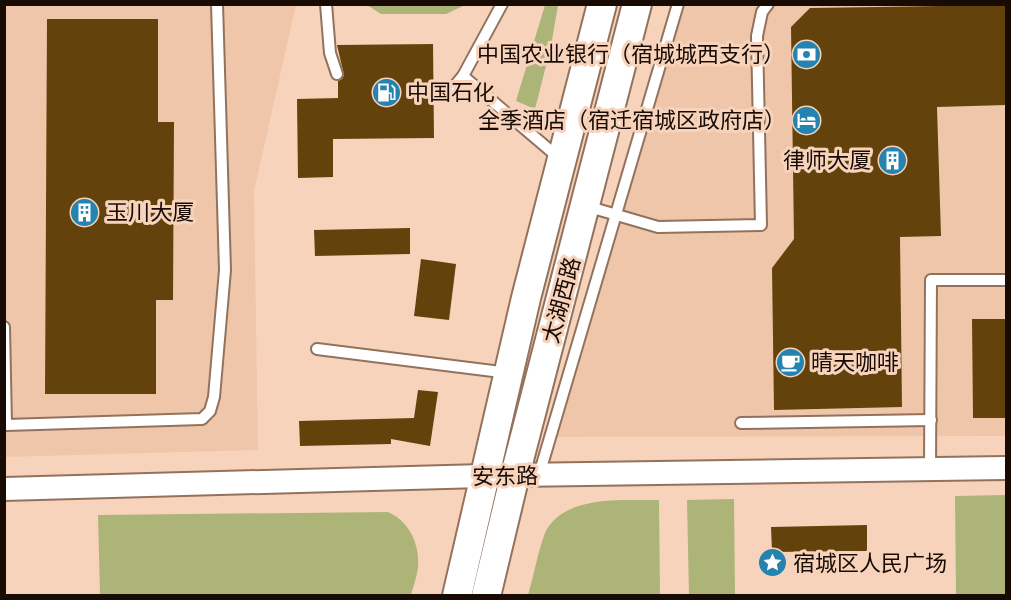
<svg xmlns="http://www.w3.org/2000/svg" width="1011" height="600" viewBox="0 0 1011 600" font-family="Mulish,'Noto Sans SC',sans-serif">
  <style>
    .built { fill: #f0c6aa }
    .green { fill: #acb478 }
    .building { fill: #63420c }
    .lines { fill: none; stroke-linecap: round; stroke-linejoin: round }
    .service-casing { stroke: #92725d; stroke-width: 14 }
    .minor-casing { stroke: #92725d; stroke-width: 26 }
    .tertiary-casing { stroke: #92725d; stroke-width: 32 }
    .service { stroke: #fff; stroke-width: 10 }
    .minor { stroke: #fff; stroke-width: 22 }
    .tertiary { stroke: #fff; stroke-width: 28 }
    .labels { text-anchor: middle; stroke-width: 6; stroke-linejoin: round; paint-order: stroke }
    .poi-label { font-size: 22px; fill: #170b04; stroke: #f8d3bc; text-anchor: start }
    .street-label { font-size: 22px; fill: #170b04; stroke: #f8d3bc }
  </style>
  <rect width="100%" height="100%" fill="#f8d3bc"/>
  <g class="built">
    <polygon points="4,5 296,5 254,191 258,450 5,457"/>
    <polygon points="684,5 1006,5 1006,436 557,437"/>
  </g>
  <g class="green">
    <polygon points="367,5 465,5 446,14 381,14"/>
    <polygon points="545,5 558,5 551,46 535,109 516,101"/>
    <polygon points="1006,495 1006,595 956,595 955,496"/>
    <polygon points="734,499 735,595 689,595 687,500"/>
    <path d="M659,500l1,95h-132c5,-15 12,-54 19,-66 22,-35 77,-28 112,-29z"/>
    <path d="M388,512c21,9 32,32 30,55 -1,10 -5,20 -7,28h-311l-2,-80z"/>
  </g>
  <g class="building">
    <polygon points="1006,5 1006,105 937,107 941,236 900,237 902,407 774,410 772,268 794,239 791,27 810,8"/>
    <polygon points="47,19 158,19 158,122 174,122 173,300 156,300 156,394 45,394"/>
    <polygon points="433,44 434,138 333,139 333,177 298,178 297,99 338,98 338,81 342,79 344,75 337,45"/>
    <polygon points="410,228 410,254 315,256 314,230"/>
    <polygon points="421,259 456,264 449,320 414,316"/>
    <polygon points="972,319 1006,319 1006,418 973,418"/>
    <polygon points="418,390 438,392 430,446 391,439 391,444 300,446 299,421 414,418"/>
    <polygon points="867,525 867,551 772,552 771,527"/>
  </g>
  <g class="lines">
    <defs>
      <g id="service">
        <polyline points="326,4 330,53 337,74"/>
        <polyline points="463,76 559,158"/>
        <polyline points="440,93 453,88 463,76 502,4"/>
        <polyline points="586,206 658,227 761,225 757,36 762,12 768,4"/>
        <polyline points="4,327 6,425 202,419 210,411 214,397 225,270 217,4"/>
        <polyline points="317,349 509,373"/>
        <polyline points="741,423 931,420"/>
        <polyline points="930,469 931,280 1006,280"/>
        <polyline points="539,475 678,4"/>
      </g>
      <polyline id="minor" points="4,489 515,475 1006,468"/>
      <g id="tertiary">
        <polyline points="457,596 526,298 602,4"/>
        <polyline points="486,596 515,475 637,4"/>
      </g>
    </defs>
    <use href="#service" class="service-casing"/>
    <use href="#minor" class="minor-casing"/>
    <use href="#tertiary" class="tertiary-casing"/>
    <use href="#service" class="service"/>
    <use href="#minor" class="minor"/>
    <use href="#tertiary" class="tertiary"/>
  </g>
  <defs>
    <symbol id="bank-disc" viewBox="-11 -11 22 22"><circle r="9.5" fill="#2583af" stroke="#f8d3bc"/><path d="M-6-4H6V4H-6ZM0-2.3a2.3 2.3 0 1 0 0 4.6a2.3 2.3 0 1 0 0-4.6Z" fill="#fff"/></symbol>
    <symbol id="fuel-disc" viewBox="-11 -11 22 22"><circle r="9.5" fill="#2583af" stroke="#f8d3bc"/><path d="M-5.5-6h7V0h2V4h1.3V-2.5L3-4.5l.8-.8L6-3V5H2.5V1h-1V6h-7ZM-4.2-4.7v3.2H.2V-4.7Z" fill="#fff"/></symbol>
    <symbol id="hotel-disc" viewBox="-11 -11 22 22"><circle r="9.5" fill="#2583af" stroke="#f8d3bc"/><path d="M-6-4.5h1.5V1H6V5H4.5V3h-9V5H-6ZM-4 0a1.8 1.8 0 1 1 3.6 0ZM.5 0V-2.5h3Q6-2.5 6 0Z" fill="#fff"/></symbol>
    <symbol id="building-disc" viewBox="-11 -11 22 22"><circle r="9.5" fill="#2583af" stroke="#f8d3bc"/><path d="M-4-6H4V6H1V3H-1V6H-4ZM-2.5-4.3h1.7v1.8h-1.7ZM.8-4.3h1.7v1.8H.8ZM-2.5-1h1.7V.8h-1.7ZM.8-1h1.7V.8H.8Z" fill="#fff"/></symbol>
    <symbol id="cafe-disc" viewBox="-11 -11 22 22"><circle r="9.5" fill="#2583af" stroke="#f8d3bc"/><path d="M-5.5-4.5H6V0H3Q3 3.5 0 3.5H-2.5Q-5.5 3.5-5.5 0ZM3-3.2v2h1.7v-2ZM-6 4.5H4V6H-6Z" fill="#fff"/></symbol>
    <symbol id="sight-disc" viewBox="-11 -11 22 22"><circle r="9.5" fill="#2583af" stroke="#f8d3bc"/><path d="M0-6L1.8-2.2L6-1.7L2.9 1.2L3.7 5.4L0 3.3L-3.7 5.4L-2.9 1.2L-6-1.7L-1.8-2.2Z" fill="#fff"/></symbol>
  </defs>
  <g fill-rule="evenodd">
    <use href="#bank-disc" x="790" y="38" width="33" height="33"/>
    <use href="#fuel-disc" x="370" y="76" width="33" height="33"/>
    <use href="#hotel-disc" x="790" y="104" width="33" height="33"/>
    <use href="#building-disc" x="876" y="144" width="33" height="33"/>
    <use href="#building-disc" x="68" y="196" width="33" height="33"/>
    <use href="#cafe-disc" x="774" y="346" width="33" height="33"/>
    <use href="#sight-disc" x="756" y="546" width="33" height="33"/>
  </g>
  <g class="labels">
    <g class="poi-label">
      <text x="785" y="62" text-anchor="end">中国农业银行（宿城城西支行）</text>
      <text x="407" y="100">中国石化</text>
      <text x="786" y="128" text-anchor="end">全季酒店（宿迁宿城区政府店）</text>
      <text x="871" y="168" text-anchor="end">律师大厦</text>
      <text x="106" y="220">玉川大厦</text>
      <text x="811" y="370">晴天咖啡</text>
      <text x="793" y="571">宿城区人民广场</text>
    </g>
    <g class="street-label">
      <text transform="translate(561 300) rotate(-75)" y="8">太湖西路</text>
      <text transform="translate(505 476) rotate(-1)" y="8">安东路</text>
    </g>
  </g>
  <rect width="1011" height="600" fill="none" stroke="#170b04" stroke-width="12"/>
</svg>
